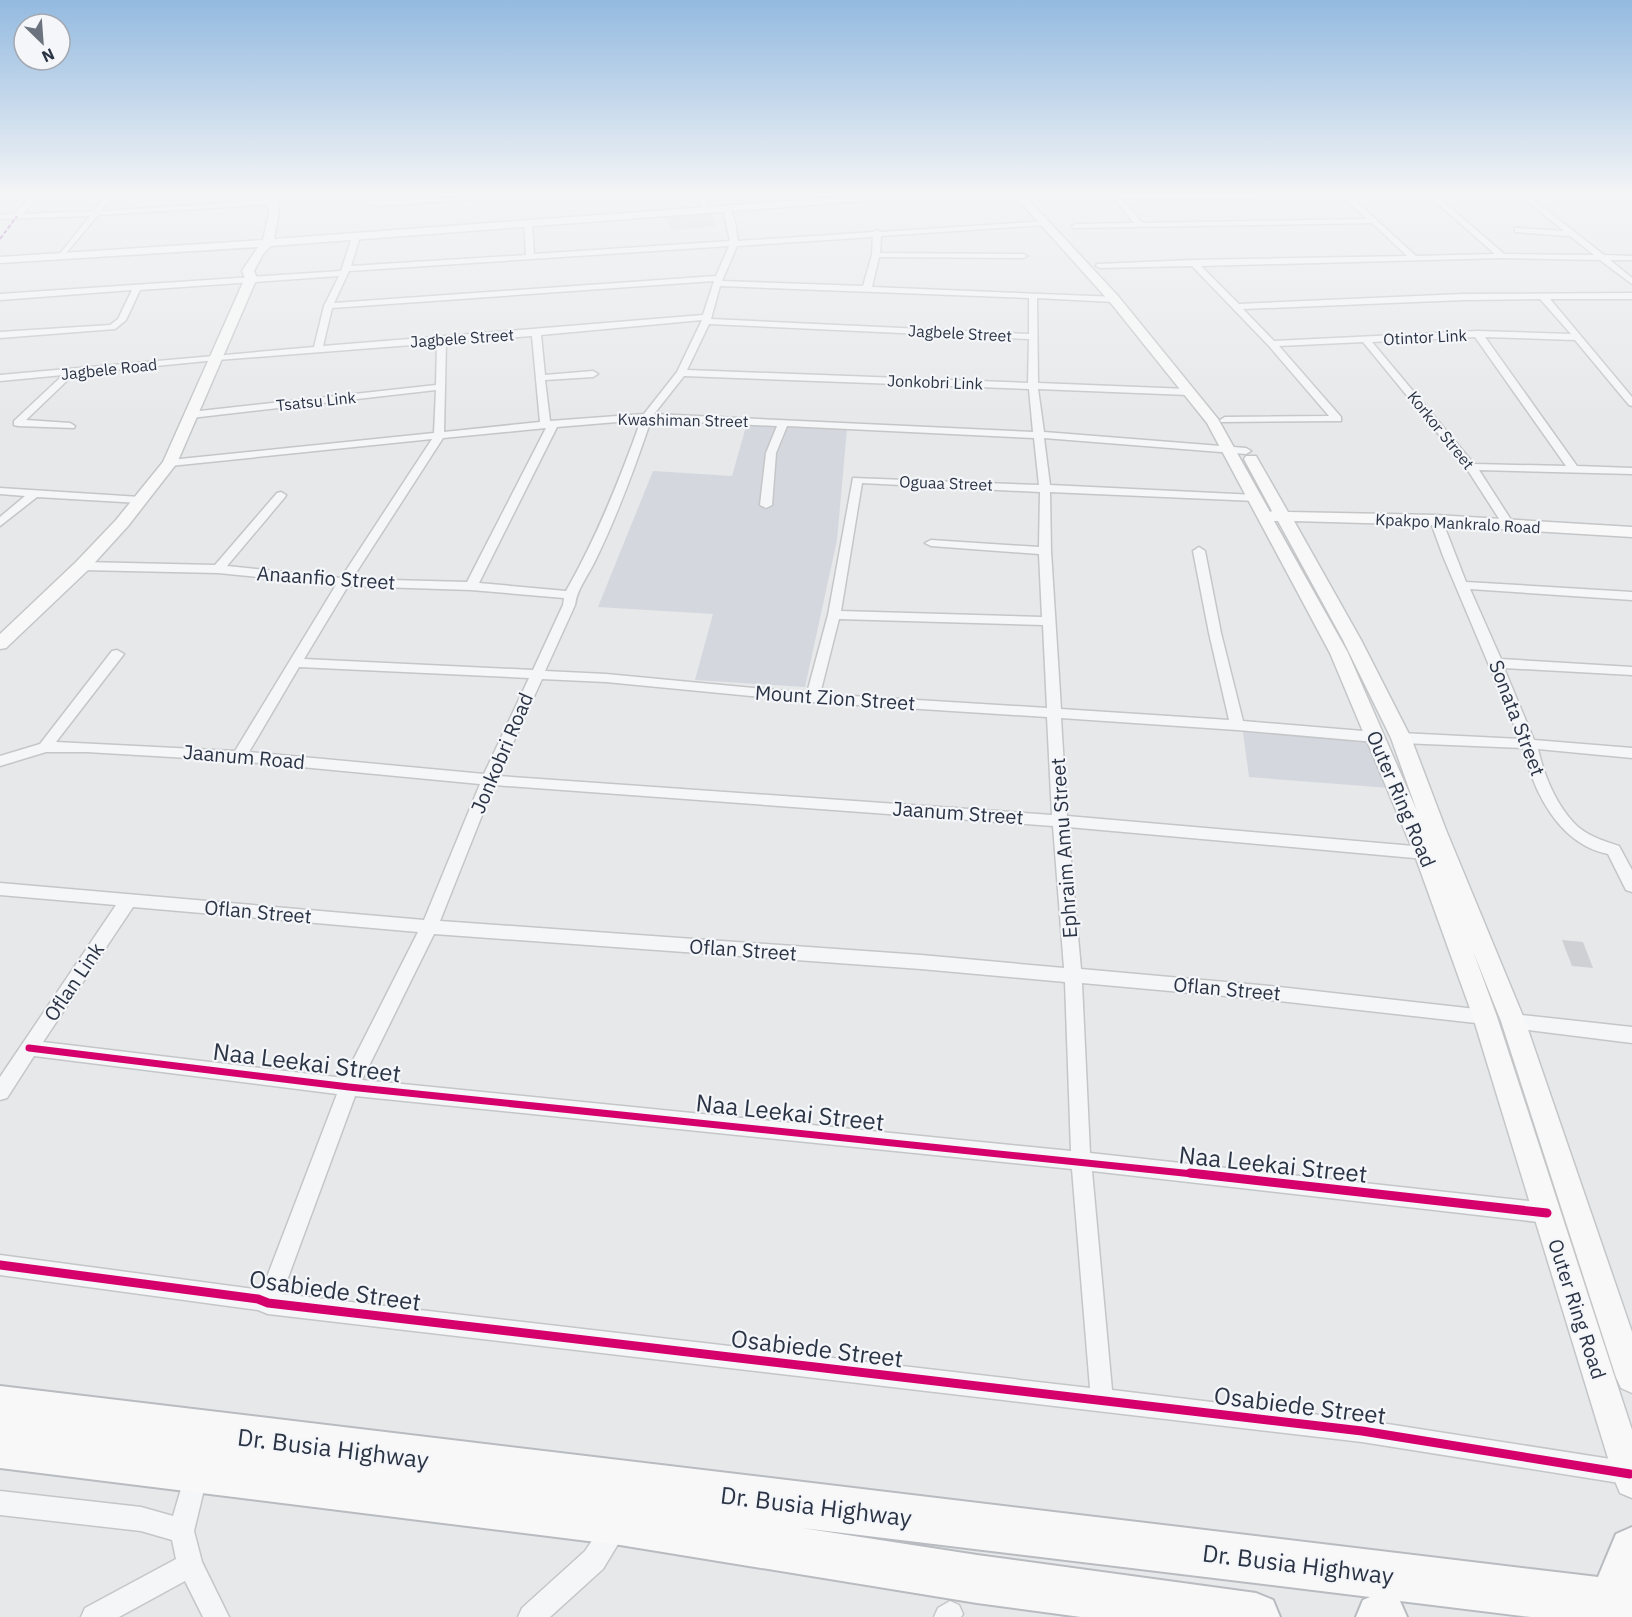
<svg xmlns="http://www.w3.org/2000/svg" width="1632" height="1617" viewBox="0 0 1632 1617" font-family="'IBM Plex Sans',sans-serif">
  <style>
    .built { fill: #d4d7dd }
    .building { fill: #ced0d3 }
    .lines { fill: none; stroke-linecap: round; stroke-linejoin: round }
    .street-casing { stroke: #c4c6c8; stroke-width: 3 }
    .secondary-casing { stroke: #c4c6c8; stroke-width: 3 }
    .highway-casing { stroke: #b8bbbf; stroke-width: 4 }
    .street { fill: #f5f6f7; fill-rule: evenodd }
    .secondary { fill: #f8f8f8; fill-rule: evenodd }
    .highway { fill: #f8f8f8; fill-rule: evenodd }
    .quiet { stroke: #8e44ad; stroke-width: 2; stroke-dasharray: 4.5 2; stroke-linecap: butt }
    .cycleway-far1-casing { stroke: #f4f6f9; stroke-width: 10 }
    .cycleway-casing { stroke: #f4f6f9; stroke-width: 13 }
    .cycleway-far1 { stroke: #d6006c; stroke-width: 7 }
    .cycleway { stroke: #d6006c; stroke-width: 9 }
    .labels { text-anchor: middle; stroke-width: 4.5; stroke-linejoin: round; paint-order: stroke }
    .far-street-label { font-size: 16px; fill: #2b3445; stroke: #f4f6f9 }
    .street-label { font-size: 20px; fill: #2b3445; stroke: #f4f6f9 }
    .near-street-label { font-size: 24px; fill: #2b3445; stroke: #f4f6f9 }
  </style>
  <rect width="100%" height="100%" fill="#e6e8ea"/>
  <g class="built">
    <polygon points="712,214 717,226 671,230 666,217"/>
    <polygon points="747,423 847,429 837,540 805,687 695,680 713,614 598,607 653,471 732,476"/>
    <polygon points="1243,732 1369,741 1390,788 1249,777"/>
  </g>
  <polygon class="building" points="1562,940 1583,942 1593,968 1572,966"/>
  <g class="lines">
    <defs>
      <g id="street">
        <polygon points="31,196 39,196 23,214 93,211 106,196 113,196 101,211 274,200 278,202 274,204 98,215 62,258 58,256 90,216 0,219 0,215 14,214"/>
        <polygon points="361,196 369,196 372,200 380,202 496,196 492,198 380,206 367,204"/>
        <polygon points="698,196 704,196 711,212 705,212"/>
        <path d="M1112,196h150l-4,2h-137l21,25 225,-4 -25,-23h8l66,60 79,-2 -66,-58h8l67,58 90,1 -24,-19 -55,-4v-4h3l46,3 -43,-35h8l75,59 28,1v4h-22l22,18v6l-32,-24 -98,-2 -301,8 38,38 224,-10 169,-1v6h-82l82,98v9l-3,-1 -54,-65 -90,-3 92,129 55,2v6l-153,-4 36,56 -2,2h-8l-38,-59 -104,-127 -84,4 62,71v4l-120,1 -1,-2 5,-3 104,-1 -60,-70 -77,-80 -92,2 -4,-2 1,-2 96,-4 214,-4 -35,-33 -299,5 -1,-2 4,-2 58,-1zM1540,299l31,35 -93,-3 -204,10 -31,-32 220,-9zM1475,337l91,129 -92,-2 -102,-122z"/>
        <path d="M727,207c9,7 9,23 11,34l135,-9 4,-2 3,2 168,-11 1,2 -4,2 -164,11 -1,17 143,1 4,2 -4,2 -144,-1 -7,30 245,10v4l-3,1 -77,-4 1,85 150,6 5,3 -5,3 -150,-6 6,43 202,16 5,3 -5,3 -202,-16 6,47 206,10 6,3 -6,3 -206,-9 1,59 10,158 168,11 -20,-87 -16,-82 6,-4 6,4 16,82 22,88 132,11 7,5 -7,5 -138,-12 -176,-12 6,98 358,31 6,2 2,4 -2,4 -6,2 -357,-32 13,142 189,17 215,24 6,2 3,5 -3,5 -6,2 -215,-24 -188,-17 8,170 457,50 7,3 3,7 -3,7 -7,3 -455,-52 20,219 250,30 268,42 2,1v22l-270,-43 -1094,-128 -10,-4 -258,-35v-20l262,35 75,-196 -303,-38 -27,42 -7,2v-23l116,-172 -116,-10v-12l424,37 56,-136 -241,-23 -152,-9h-41l-46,14v-10l40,-12 72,-93 5,-1 7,4 -68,88 179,9 101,-166 -118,-12 -136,-3 -6,-4 6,-4 133,3 62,-72 4,-1 5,3 -1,2 -58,69 114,12 91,-139 -262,27 -5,-3 5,-3 264,-27 2,-43 -245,28 -5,-3 5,-3 245,-27 1,-42 -220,17 -143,14 -48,46 44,3 5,3 -1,2 -56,-2 -4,-1v-4l49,-46 -63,6v-6l314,-28 10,-41 15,-30 -199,14 -14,30 -11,9 -115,9v-6l110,-7 8,-6 14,-29 -132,10v-6l341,-23 11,-34 4,-2 4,2 -9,29 175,-11 -2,-31 4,-2 4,2 2,30 196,-13 -7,-32zM873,237l-1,18 -9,31 -141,-5 15,-35zM729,246l-13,30 -382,27 15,-32zM714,281l-11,34 -380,31 9,-38zM720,286l309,12v36l-318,-15zM702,320l-25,52 -33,42 -94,7 -5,-41 48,-3 5,-3 -5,-3 -48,4 -4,-40zM709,324l320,15 -1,44 -341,-13zM532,336l8,86 -96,10 2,-90zM684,376l345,13 4,43 -379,-18zM641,420c-21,59 -44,117 -75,171l-87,-8 78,-156zM651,420l126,6 -11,27 -6,52 6,3 6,-3 4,-52 11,-27 247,12 5,47 -186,-7 -25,137 -21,78 -201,-19 -61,-3 30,-66c2,-17 14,-30 21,-46 22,-45 39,-92 55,-139zM546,428l-79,154 -115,-3 91,-141zM862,483l178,9 -1,55 -108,-7 -6,3 6,3 108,8 3,63 -201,-6zM348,586l123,4 93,8 -1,7 -30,65 -229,-11zM839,619l204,6 4,83 -227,-14zM299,667l230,11 -45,96 -235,-22zM542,679l64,3 206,20 235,15 5,98 -554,-39zM494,785l559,41 11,142 -143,-13 -481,-34zM133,907l285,25 -74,146 -301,-36zM434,934l487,35 144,13 6,169 -709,-71zM355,1096l717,73 18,219 -808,-94z"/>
        <polygon points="0,488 140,497 146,500 140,503 37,497 0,526 0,517 25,496 0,494"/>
        <path d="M1436,517l6,3 24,62 166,10v8l-162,-11 31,70 131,8v8l-128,-7 30,72 98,8v10l-94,-9c6,26 17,53 35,73 11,13 31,19 46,24l13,24v22l-6,-2 -18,-36c-49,-10 -74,-61 -85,-106l-122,-5 -7,-5 7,-5 119,6 -77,-183 -13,-36z"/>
        <polygon points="1513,1014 1632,1027 1632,1043 1513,1028 1507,1026 1504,1021 1507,1016"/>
        <polygon points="196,1461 204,1465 208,1473 194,1531 202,1562 229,1617 203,1617 185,1581 119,1617 81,1617 85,1608 176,1559 172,1540 141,1531 0,1515 0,1491 141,1507 173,1516 188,1465"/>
        <polygon points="617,1514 626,1517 629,1526 603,1569 550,1617 518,1617 522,1608 585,1551 608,1517"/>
        <polygon points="950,1601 959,1605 963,1614 961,1617 934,1617 938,1608"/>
      </g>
      <g id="secondary">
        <path d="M266,196h10c6,15 0,28 -2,43l582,-43h40l-5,3 -620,47 -8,8 -9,17 3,7 -80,185 -49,63 -40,44 -82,78 -6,1v-15l76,-72 40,-42 47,-58 82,-184 -3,-7 16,-24 -258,16v-6l263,-17 6,-27z"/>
        <path d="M1015,196h10l93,100 100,123 52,93 2,-1 -28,-52 2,-3h10l32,56 148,3 196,12v10l-196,-12 -142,-4 67,119 50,98 35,92 79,191 107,311v61l-11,-5 -5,-11 -115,-356 -28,-70 24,66 135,413v68l-12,-5 -5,-12 -142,-464 -59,-164 -84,-200 -123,-230 -97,-121zM1274,521h4l65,119 48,98 26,73 -69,-158z"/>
      </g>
      <polygon id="highway" points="0,1386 1598,1577 1616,1534 1632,1527 1632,1617 1531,1617 1400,1601 1407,1617 1356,1617 1363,1600 1370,1597 802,1528 977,1555 1256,1593 1273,1600 1280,1617 1081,1617 977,1603 620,1545 0,1468"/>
    </defs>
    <use href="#street" class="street-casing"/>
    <use href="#secondary" class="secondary-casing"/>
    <use href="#highway" class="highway-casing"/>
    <use href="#street" class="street"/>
    <use href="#secondary" class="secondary"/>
    <use href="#highway" class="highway"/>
    <polyline class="quiet" points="0,239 17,216"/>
    <defs>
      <polyline id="cycleway-far1" points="29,1048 349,1087 1203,1175"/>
      <g id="cycleway">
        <polyline points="1190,1173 1547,1213"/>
        <polyline points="0,1265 258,1299 268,1303 1362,1431 1630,1474"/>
      </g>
    </defs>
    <use href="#cycleway-far1" class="cycleway-far1-casing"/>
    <use href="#cycleway" class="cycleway-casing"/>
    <use href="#cycleway-far1" class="cycleway-far1"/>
    <use href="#cycleway" class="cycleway"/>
  </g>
  <linearGradient id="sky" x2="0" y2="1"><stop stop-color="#93bae0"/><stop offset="0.46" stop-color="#f4f5f6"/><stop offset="1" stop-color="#f4f5f6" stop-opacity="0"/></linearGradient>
  <rect width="1632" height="422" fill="url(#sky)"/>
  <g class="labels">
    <g class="far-street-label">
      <text transform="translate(960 333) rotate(3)" y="6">Jagbele Street</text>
      <text transform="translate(1425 337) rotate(-3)" y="6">Otintor Link</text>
      <text transform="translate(462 338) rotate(-4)" y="6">Jagbele Street</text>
      <text transform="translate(109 369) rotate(-6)" y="6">Jagbele Road</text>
      <text transform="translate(935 382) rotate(2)" y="6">Jonkobri Link</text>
      <text transform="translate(316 401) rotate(-6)" y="6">Tsatsu Link</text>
      <text transform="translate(683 420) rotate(1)" y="6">Kwashiman Street</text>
      <text transform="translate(1441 430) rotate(51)" y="6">Korkor Street</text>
      <text transform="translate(946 483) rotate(2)" y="6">Oguaa Street</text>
      <text transform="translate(1458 523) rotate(3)" y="6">Kpakpo Mankralo Road</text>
    </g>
    <g class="street-label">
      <text transform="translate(326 578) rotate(4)" y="7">Anaanfio Street</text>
      <text transform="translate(835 698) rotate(4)" y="7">Mount Zion Street</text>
      <text transform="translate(1517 718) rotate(69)" y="7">Sonata Street</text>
      <text transform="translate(502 753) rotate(-67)" y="7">Jonkobri Road</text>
      <text transform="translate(244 757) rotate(5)" y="7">Jaanum Road</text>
      <text transform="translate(1401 799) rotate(67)" y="7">Outer Ring Road</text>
      <text transform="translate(958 813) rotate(4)" y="7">Jaanum Street</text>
      <text transform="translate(1064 848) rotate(-94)" y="7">Ephraim Amu Street</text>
      <text transform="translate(258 912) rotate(5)" y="7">Oflan Street</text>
      <text transform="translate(743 950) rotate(4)" y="7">Oflan Street</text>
      <text transform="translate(74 982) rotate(-56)" y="7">Oflan Link</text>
      <text transform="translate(1227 989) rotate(5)" y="7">Oflan Street</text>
      <text transform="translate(1577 1309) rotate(72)" y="7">Outer Ring Road</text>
    </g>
    <g class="near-street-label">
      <text transform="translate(307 1063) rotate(7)" y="8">Naa Leekai Street</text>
      <text transform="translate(790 1113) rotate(6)" y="8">Naa Leekai Street</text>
      <text transform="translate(1273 1165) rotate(6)" y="8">Naa Leekai Street</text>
      <text transform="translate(335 1291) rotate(8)" y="8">Osabiede Street</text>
      <text transform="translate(817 1349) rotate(7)" y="8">Osabiede Street</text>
      <text transform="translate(1300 1406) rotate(7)" y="8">Osabiede Street</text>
      <text transform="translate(333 1449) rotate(7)" y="8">Dr. Busia Highway</text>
      <text transform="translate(816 1507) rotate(7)" y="8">Dr. Busia Highway</text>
      <text transform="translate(1298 1565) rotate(7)" y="8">Dr. Busia Highway</text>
    </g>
  </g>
  <g transform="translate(42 42) rotate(155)"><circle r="28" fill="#f4f6f9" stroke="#a4a8b1" stroke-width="1.5"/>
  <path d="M0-4.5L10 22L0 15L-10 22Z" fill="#6c737f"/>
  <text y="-9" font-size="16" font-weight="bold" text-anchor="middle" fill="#2b3445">N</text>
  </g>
</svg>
